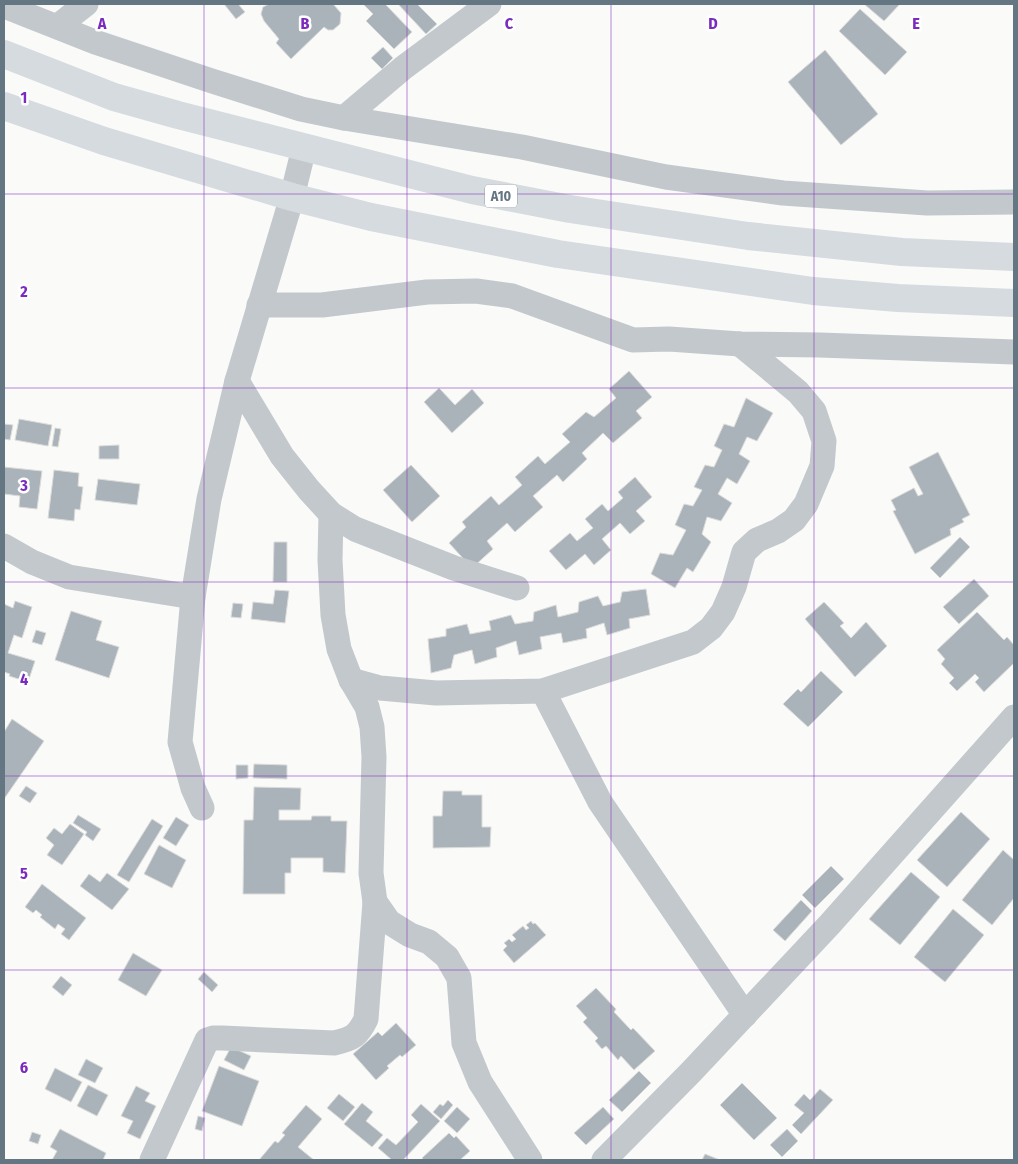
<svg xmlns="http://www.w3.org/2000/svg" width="1018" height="1164" viewBox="0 0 1018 1164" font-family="'Fira Sans Condensed',sans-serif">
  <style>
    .building { fill: #aab3b9; stroke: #dcdcda }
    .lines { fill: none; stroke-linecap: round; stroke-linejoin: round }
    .minor { stroke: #c3c8cc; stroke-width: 25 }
    .major { stroke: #d6dbdf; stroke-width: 28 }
    .grid { fill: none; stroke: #7b2cbf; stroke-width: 1; stroke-opacity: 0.55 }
    .labels { text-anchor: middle; stroke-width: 5; stroke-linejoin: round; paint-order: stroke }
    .shield { fill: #fff; stroke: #939fa8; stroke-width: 1 }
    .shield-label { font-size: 14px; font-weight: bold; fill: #657683 }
    .grid-label { font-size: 16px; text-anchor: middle; font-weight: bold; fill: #7b2cbf; stroke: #fff; stroke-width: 5; stroke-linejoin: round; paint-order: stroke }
  </style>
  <rect width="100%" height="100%" fill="#fafaf8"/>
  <g class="building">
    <polygon points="224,4 238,4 245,12 236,19"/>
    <polygon points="269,4 333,4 341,13 340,24 333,30 328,30 324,27 291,59 276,43 279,39 264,21 261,14 263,7"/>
    <polygon points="363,4 385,4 412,32 394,49 366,21 373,14"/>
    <polygon points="398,4 417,4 437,24 426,34"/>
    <polygon points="864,4 900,4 884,21"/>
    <polygon points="860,9 907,52 885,75 839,31"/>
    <polygon points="383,47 393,58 382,69 371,58"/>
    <polygon points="825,50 878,114 841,145 788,82"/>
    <polygon points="629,371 652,397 636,411 642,418 613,443 603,433 582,453 587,459 563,482 557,475 533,496 543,507 515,532 507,523 487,541 493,549 472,568 449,543 466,527 462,522 491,496 499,505 522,485 515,477 538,456 545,464 570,442 562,434 586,412 594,417 616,398 609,389"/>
    <polygon points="439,388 455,405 472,389 484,403 452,433 424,402"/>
    <polygon points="746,398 773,413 757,441 747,437 739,454 750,461 737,484 727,478 718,494 732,503 721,521 707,517 702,534 711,542 693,572 687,568 675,588 651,574 660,553 673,555 686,530 675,525 684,504 693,506 702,490 694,487 705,465 714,467 722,450 714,446 724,424 734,427"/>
    <polygon points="19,419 52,425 48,446 15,440"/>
    <polygon points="4,424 13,425 10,440 4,439"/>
    <polygon points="55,428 61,429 58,447 52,446"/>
    <polygon points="119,445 119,459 99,459 99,446"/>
    <polygon points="938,452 970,515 962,519 964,522 950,529 951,535 915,554 893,511 896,510 891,500 914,488 918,496 923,494 909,467"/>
    <polygon points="411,465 440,496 412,522 383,490"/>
    <polygon points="4,467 42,471 37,509 19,507 20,496 4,494"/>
    <polygon points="54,470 79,473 78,486 83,487 80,510 75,509 74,521 48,518"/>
    <polygon points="635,477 652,497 636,511 645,521 630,534 620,523 602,539 611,550 594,565 585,554 566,570 549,551 570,533 577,541 593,528 585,519 602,504 608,511 623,498 618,492"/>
    <polygon points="98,479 140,484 137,505 95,500"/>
    <polygon points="960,537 970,547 940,578 930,568"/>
    <polygon points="274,542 287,542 287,582 273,582"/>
    <polygon points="974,579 989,596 959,624 943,607"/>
    <polygon points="646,589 650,615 629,619 630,628 607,635 604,623 586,629 587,638 563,643 561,633 540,637 542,649 519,655 516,641 496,648 497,657 475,664 472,650 454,655 451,668 431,673 428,639 446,636 446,629 467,624 470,634 491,630 489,621 511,615 515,624 533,621 534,612 556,605 558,617 578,612 579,602 598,596 603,606 620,602 622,592"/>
    <polygon points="275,590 289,591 285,623 251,619 253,602 273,604"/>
    <polygon points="15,601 32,607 22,638 14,635 8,653 35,661 28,682 9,676 10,674 4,672 4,604 13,608"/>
    <polygon points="824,602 844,623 840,626 851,638 866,622 887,646 855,677 805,619"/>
    <polygon points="233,603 243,604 241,618 231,617"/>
    <polygon points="71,611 102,621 96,640 119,647 109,678 55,660"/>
    <polygon points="977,612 1004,640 1007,637 1014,645 1014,663 984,692 975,682 979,678 975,674 957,691 949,683 954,678 941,664 945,659 937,650"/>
    <polygon points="36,630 46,633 42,645 32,642"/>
    <polygon points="821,671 843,692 808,727 783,704 798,689 801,692"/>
    <polygon points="12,719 44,741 4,799 4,732"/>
    <polygon points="254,764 287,765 287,779 253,778"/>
    <polygon points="236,765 248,765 248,778 236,779"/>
    <polygon points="26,786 37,793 30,803 19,796"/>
    <polygon points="254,787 301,788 300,810 279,810 279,820 311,820 312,816 331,816 331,821 347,821 345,873 323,872 323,858 291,858 291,873 285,873 285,894 243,894 244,820 253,820"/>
    <polygon points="443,791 462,791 462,795 482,795 482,827 491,827 490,847 433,848 433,816 442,816"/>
    <polygon points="961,812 990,839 947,887 917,860"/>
    <polygon points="78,815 101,829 93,841 85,835 87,832 73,823"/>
    <polygon points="176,817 189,825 176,846 163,838"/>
    <polygon points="152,819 163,826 129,882 117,875"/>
    <polygon points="70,824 84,834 62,865 47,855 54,845 46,838 54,828 62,834"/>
    <polygon points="159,845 186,860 172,888 144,874"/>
    <polygon points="1003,850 1014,860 1014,898 992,925 962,900"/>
    <polygon points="831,866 844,879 815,908 802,895"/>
    <polygon points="911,872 940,897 900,945 869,919"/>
    <polygon points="107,873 129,889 112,910 80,886 89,874 100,882"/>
    <polygon points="42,884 86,918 69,940 61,934 65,929 58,924 55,929 40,917 42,915 36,910 33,913 25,907"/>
    <polygon points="801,900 812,911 785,941 773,930"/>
    <polygon points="953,909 984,935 945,982 914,957"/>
    <polygon points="531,921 533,924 535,923 546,935 514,963 503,950 507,946 504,943 509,939 512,942 516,939 512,935 523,926 526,930 529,928 526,925"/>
    <polygon points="133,953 162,970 146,996 118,980"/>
    <polygon points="204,972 218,985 212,992 198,979"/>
    <polygon points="61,976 72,985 63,996 52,987"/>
    <polygon points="596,988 616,1009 614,1012 631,1030 633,1028 655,1051 634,1070 621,1056 618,1060 606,1046 602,1049 595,1041 598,1038 583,1022 587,1018 576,1006"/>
    <polygon points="396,1023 416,1045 402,1057 400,1055 387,1066 389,1068 376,1080 353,1054 378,1032 382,1036"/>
    <polygon points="231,1047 251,1056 244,1070 224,1060"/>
    <polygon points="86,1059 103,1068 95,1083 78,1075"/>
    <polygon points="219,1066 259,1081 242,1126 202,1111"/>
    <polygon points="55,1068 82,1082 71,1102 45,1089"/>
    <polygon points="639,1071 651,1083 622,1112 609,1100"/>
    <polygon points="742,1083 777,1118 754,1140 720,1105"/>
    <polygon points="88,1085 108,1095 97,1116 77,1106"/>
    <polygon points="136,1086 150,1093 145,1101 156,1106 140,1139 127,1133 133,1121 121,1116"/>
    <polygon points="820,1089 833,1100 801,1134 792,1125 804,1113 794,1105 804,1094 810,1100"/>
    <polygon points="339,1094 355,1107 343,1121 327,1108"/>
    <polygon points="448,1100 453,1105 441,1119 433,1112 440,1104 443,1106"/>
    <polygon points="362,1103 373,1112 366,1121 383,1135 372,1147 344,1124"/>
    <polygon points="421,1104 440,1121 403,1160 392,1160 378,1148 387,1138 396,1145 418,1122 411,1115"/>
    <polygon points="306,1105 322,1119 298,1147 314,1160 259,1160 275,1141 278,1143 285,1135 282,1133"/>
    <polygon points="457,1107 470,1119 457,1133 444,1121"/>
    <polygon points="603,1107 614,1119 586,1145 574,1133"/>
    <polygon points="198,1116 205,1118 202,1131 195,1129"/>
    <polygon points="60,1129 106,1153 103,1160 52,1160 57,1151 50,1147"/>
    <polygon points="787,1129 798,1141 782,1157 770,1145"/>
    <polygon points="32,1132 41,1135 38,1144 29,1141"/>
    <polygon points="449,1133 454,1138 456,1136 470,1151 460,1160 424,1160 422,1158"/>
    <polygon points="705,1154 720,1160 702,1160"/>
  </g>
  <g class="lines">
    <g class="minor">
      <polyline points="4,6 95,42 212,81 301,109 344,118 522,147 666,177 783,193 927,203 1014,202"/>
      <polyline points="58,26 86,4"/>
      <polyline points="344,118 403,68 489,4"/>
      <polyline points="259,305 322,305 427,292 476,291 512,296 633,340 669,339 740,344 820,345 1014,352"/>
      <polyline points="237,381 282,456 309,490 331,514 355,529 454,568 517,588"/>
      <polyline points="331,514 330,560 333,615 339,649 351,680 367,707 372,727 374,757 371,873 375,902 389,922 410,935 429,942 447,957 459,978 464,1043 480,1082 530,1160"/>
      <polyline points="4,546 32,562 69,577 193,597"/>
      <polyline points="351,680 380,688 436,693 543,691 693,642 711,628 723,612 734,587 744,552 757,540 778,531 794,520 806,504 822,466 824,441 814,411 798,392 740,344"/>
      <polyline points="543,691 600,802 745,1015"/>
      <polyline points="202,808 193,788 180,742 193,597 209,499 237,381 292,197 304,148"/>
      <path d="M152,1160l55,-120 6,-2h9l112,5c18,-4 24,-7 32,-24l9,-117"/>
      <polyline points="604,1160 691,1072 830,924 1014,717"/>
    </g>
    <g class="major">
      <polyline points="4,54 114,97 178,115 472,190 570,209 748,236 902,252 1014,257"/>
      <polyline points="4,106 104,141 292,197 371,217 558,254 813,291 898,298 1014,303"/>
    </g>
  </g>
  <path class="grid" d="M204,4v1156M407,4v1156M611,4v1156M814,4v1156M4,194h1010M4,388h1010M4,582h1010M4,776h1010M4,970h1010"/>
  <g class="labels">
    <rect class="shield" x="485" y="184.5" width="32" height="23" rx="4"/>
    <g class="shield-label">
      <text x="501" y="201">A10</text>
    </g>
  </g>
  <g class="grid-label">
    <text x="102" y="29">A</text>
    <text x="305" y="29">B</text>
    <text x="509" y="29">C</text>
    <text x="713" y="29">D</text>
    <text x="916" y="29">E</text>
    <text x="24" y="103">1</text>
    <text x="24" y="297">2</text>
    <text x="24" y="491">3</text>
    <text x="24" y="685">4</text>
    <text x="24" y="879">5</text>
    <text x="24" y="1073">6</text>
  </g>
  <rect width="1018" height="1164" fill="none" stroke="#657683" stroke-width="10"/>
</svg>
